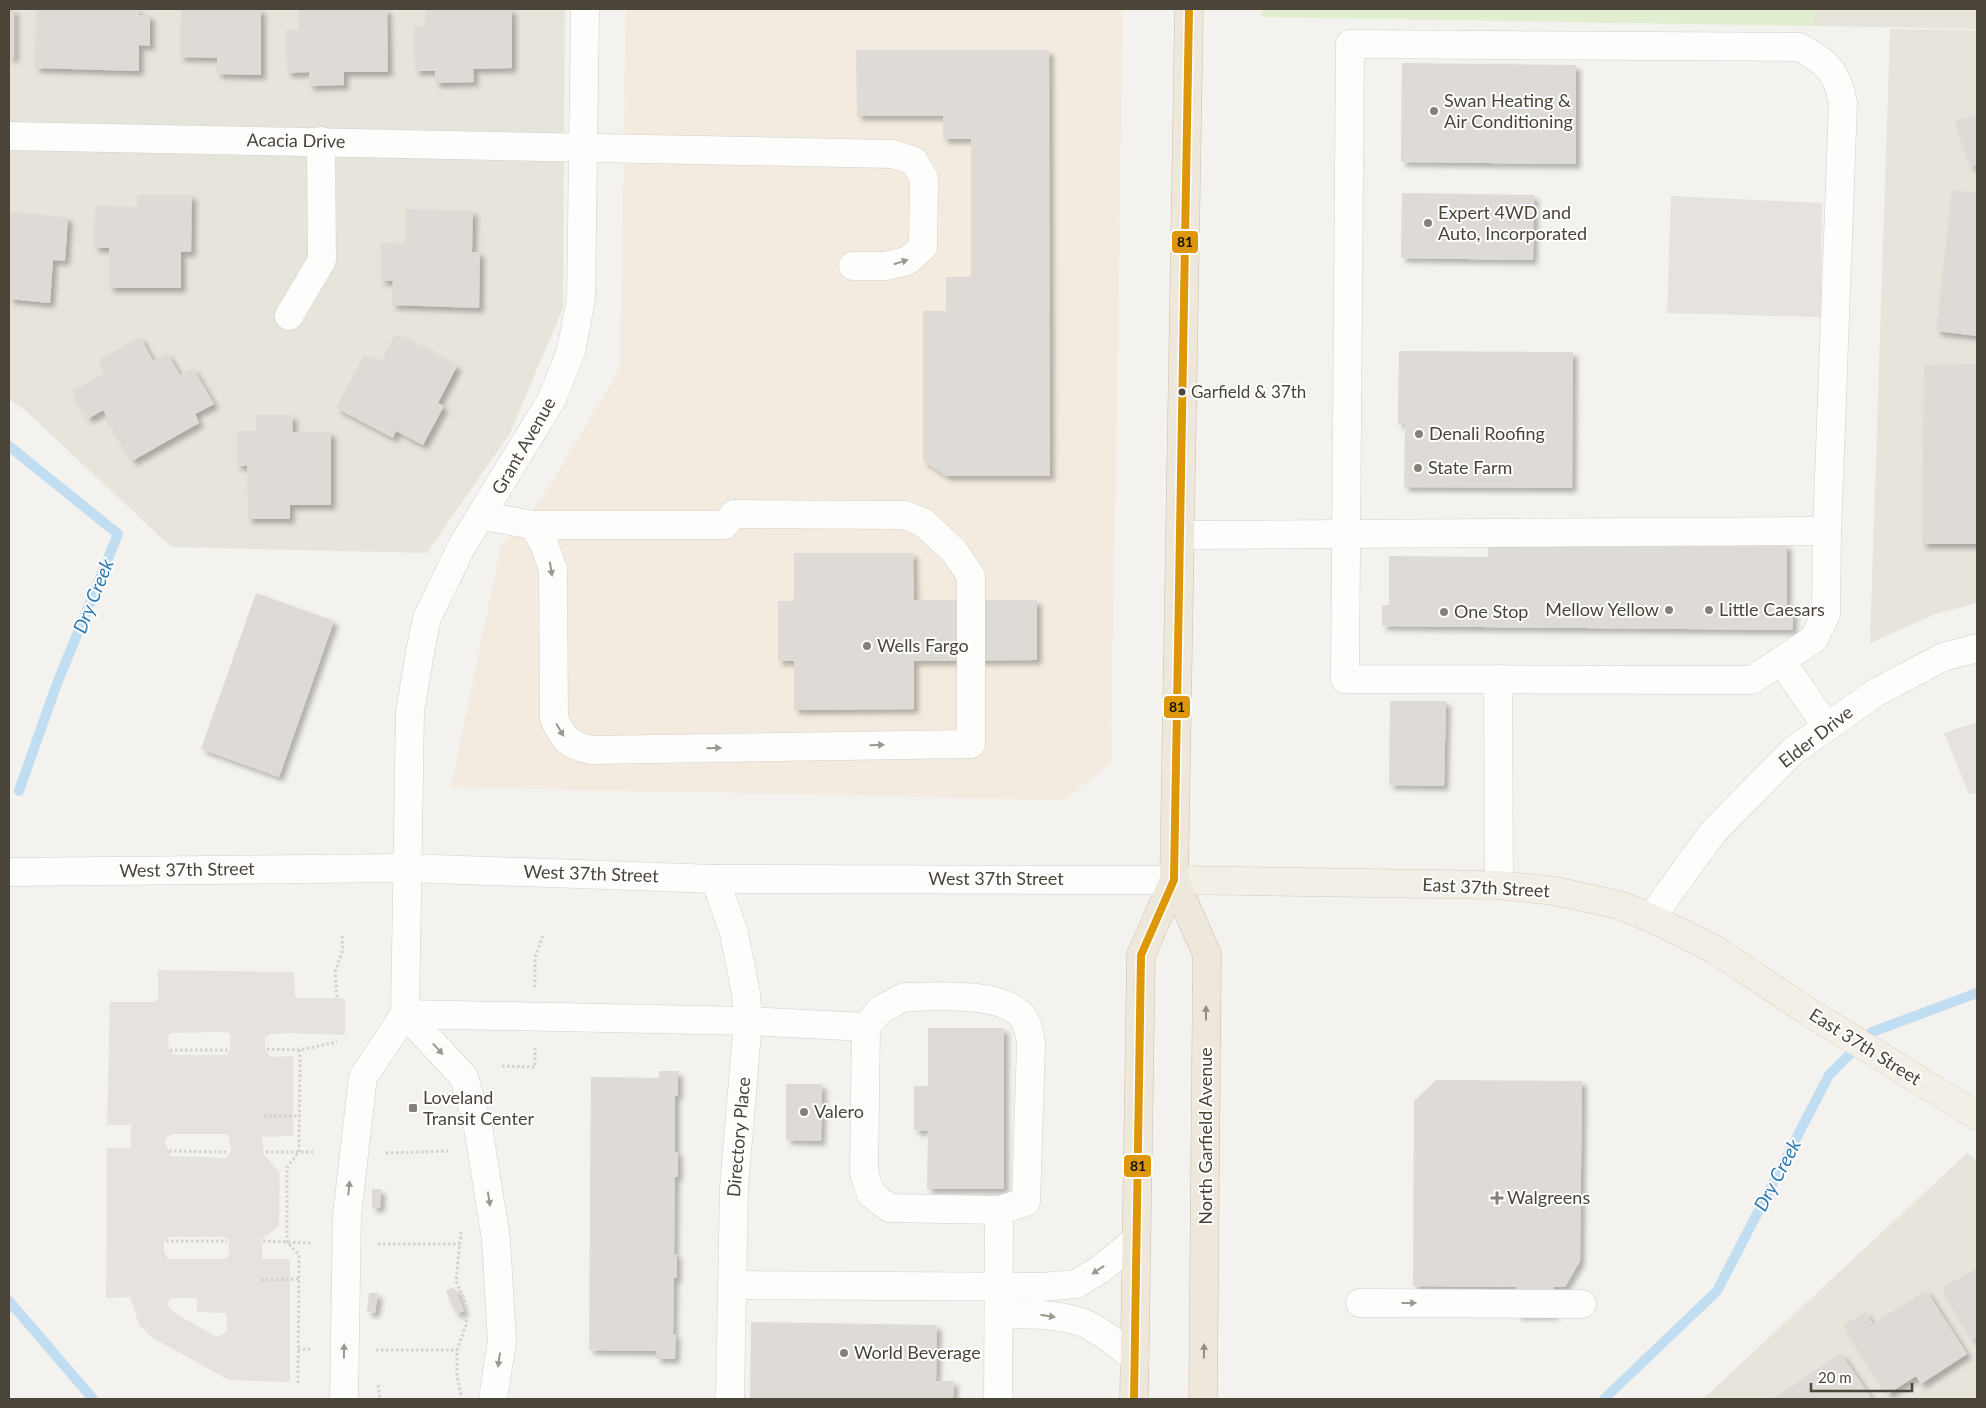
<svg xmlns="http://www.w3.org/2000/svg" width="1986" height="1408" viewBox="0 0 1986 1408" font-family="Lato,sans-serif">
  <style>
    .residential { fill: #e7e4dc }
    .commercial { fill: #f3ebdf }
    .green { fill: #e1eecf }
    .parking { fill: #e6e3df; fill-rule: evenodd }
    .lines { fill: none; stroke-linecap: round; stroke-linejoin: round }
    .stream { stroke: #c0ddf1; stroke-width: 10 }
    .building { fill: #dedbd6; filter: url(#shadow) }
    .minor-casing { stroke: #d2d0cb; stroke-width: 29 }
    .major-casing { stroke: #d6cebb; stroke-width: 29 }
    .highway-casing { stroke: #ccbfa9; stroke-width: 29 }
    .path { stroke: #d3d2cc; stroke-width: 3; stroke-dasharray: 2.5 2.5; stroke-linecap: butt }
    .minor { stroke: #fdfdfc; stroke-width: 28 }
    .major { stroke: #f2efe6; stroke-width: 28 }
    .highway { stroke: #ede8db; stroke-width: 28 }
    .bus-1-casing { stroke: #fff; stroke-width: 11 }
    .bus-1 { stroke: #dd9709; stroke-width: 8 }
    .oneway { fill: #9b9791 }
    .oneway2 { fill: #948e82 }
    .poi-dot { fill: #868178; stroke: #fff; stroke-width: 2 }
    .bus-dot { fill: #4b4439; stroke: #fff; stroke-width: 2 }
    .labels { text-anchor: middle; stroke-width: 4; stroke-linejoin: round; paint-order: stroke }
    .bus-label { font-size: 17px; fill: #4b4439; stroke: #fff; text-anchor: start }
    .poi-label { font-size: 18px; fill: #4b4439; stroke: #fff; text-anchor: start }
    .street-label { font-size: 18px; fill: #4b4439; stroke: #fff }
    .water-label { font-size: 19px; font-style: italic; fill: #2e7ab2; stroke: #fff }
    .line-badge { stroke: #fff; stroke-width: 2 }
    .pale-badge-label { font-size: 14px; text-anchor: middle; font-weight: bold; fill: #111 }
  </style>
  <defs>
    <filter id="shadow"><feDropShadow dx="4.5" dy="4.5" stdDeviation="2.5" flood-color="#0004"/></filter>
  </defs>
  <rect width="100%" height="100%" fill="#f4f2ee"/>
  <g class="residential">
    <polygon points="9,9 565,9 563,308 510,433 427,553 171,547 26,411 9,399"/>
    <polygon points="1814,9 1977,9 1977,29 1814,26"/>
    <polygon points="1890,29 1977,30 1977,603 1935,614 1870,643"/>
    <polygon points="1967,1153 1977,1161 1977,1399 1703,1399"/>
  </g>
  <polygon class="commercial" points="626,9 1123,9 1111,763 1065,800 451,787 501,545 542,498 620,368"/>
  <polygon class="green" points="1261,9 1814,9 1814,26 1261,17"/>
  <g class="parking">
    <polygon points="1671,196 1822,203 1821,317 1667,313"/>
    <polygon points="1977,722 1977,793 1969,794 1944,733"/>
    <path d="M158,970l136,2 1,24 2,2h48v37l-56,-2 -18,1 -6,3v12l5,8 23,-1v80l-31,1 2,17 16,19 -1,53 -17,13v20h28v123l-61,-2 -78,-43 -12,-12 -9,-28 -24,1 1,-150h24v-23h-24l3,-123h45l3,-3zM227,1032l4,3 -1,15 -3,5h-53l-5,-5 -1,-14 4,-3zM173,1134h52l4,3 2,14 -5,7 -55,-2 -6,-13 1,-5zM169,1237h54l6,3v14l-3,5h-58l-4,-7v-11zM171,1298h26v14l28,1 2,3v16l-11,5 -41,-24 -9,-9z"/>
  </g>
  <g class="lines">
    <g class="stream">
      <polyline points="9,446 118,534 56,686 19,791"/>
      <polyline points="9,1301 93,1399"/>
      <polyline points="1604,1399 1717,1291 1829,1075 1872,1032 1977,993"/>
    </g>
  </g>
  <g class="building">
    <rect x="9" y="9" width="5" height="49"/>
    <polygon points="36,9 139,9 139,15 150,15 150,46 139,45 139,71 35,68"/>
    <polygon points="181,9 261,9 261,75 217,74 217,58 180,57"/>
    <polygon points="298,9 387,9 388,72 344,72 344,85 309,86 309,72 287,73 286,30 299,30"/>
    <polygon points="425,9 512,9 512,68 473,69 474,82 435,83 435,71 415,71 414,26 425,26"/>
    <polygon points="856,50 1049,50 1050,476 946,476 923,461 923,311 946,311 946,277 971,277 971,139 943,139 943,116 857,116"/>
    <polygon points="1402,63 1576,65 1576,164 1401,162"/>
    <polygon points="1977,114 1977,165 1971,167 1955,121"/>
    <polygon points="1952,190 1977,193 1977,336 1936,331"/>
    <polygon points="1402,193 1534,195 1533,260 1401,258"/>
    <polygon points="137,195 192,195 191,252 181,252 181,288 109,288 109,248 94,248 95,206 137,207"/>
    <polygon points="406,209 473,211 472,252 480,252 479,308 392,305 393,281 381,281 381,243 405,244"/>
    <polygon points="9,212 68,217 65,261 53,260 50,303 9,299"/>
    <polygon points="395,334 457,366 438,403 444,406 423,445 396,431 393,438 336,408 364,355 380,363"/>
    <polygon points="140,337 153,361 167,353 180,375 193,368 214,404 195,414 199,423 132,461 103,410 88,419 72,391 106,373 99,360"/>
    <polygon points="1399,351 1573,352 1572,488 1404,487 1405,424 1398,424"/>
    <polygon points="1977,364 1977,544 1922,544 1924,365"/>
    <polygon points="256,415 292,415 293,432 331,432 331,505 290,505 290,519 248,519 247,466 237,466 237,431 256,431"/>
    <polygon points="1488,541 1787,544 1787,609 1793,609 1793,630 1382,626 1382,605 1389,605 1389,556 1488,557"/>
    <polygon points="794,553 913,553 914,600 1037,600 1037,660 914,661 914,709 794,710 794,661 778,661 778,601 794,601"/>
    <polygon points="256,593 334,621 279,777 201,749"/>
    <polygon points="1390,701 1446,701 1444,786 1389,785"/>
    <polygon points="928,1028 1004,1028 1004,1189 927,1189 928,1131 914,1130 914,1086 928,1086"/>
    <polygon points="659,1071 678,1071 678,1096 675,1096 675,1152 678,1152 678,1177 675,1177 674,1254 677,1254 677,1278 674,1278 673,1334 676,1334 675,1359 656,1359 656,1351 589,1350 591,1077 659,1078"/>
    <polygon points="1436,1080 1582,1081 1580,1261 1565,1287 1554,1287 1554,1315 1516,1315 1516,1287 1413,1286 1414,1101"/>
    <polygon points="786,1084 822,1084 821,1141 786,1140"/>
    <polygon points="372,1189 381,1189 380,1208 372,1208"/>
    <polygon points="1977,1268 1977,1337 1973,1340 1942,1288"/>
    <polygon points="454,1287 464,1311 456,1314 446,1291"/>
    <polygon points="1926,1290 1967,1354 1921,1384 1916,1376 1888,1394 1844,1325 1865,1312 1873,1324"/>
    <polygon points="369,1293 378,1293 375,1313 367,1312"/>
    <polygon points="751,1322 937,1325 936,1381 954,1381 953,1399 750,1399"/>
    <polygon points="1841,1353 1872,1399 1772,1399"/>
  </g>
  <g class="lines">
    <defs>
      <g id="minor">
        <path d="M1350,44l449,3c28,15 38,24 44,56l-16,428 -1,83 -12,25 -62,41 -407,-1z"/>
        <polyline points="9,136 893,154 914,161 924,178 923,247 907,261 885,266 853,266"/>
        <polyline points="289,316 322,260 321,141"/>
        <path d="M483,516l50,9h191l10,-11 171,1 19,8 30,28 17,25v168l-380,6c-23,-5 -28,-11 -37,-32l-1,-149 -9,-25 -11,-19"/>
        <polyline points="1180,535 1827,531"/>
        <polyline points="1782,662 1827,727"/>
        <polyline points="1498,679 1499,885"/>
        <polyline points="9,872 407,868 715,879 1174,880"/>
        <polyline points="715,879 734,933 746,993 748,1021 734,1187 730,1399"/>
        <polyline points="1651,918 1713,832 1793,751 1875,693 1943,657 1977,648"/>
        <path d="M904,997c30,0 111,-8 123,28 2,6 3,13 4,19l-5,158 -27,8 -110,-2 -18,-14 -7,-21 2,-146 14,-17z"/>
        <polyline points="405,1014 748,1021 866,1027"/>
        <polyline points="405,1014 464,1077 478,1127 496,1239 502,1341 493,1399"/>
        <polyline points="732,1285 1042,1287 1076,1284 1101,1269 1136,1240"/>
        <polyline points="1360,1303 1582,1304"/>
        <path d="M1000,1314c27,1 58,-1 84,9 18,8 35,23 51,35"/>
        <polyline points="344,1399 347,1215 363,1077 405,1014 410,712 420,652 427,618 462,546 552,399 571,351 581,299 585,9"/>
        <polyline points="998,1399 999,1210"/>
      </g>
      <polyline id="major" points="1174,880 1499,885 1555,891 1619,905 1651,918 1714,949 1812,1014 1977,1116"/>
      <g id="highway">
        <polyline points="1174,880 1207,954 1203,1399"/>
        <polyline points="1134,1399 1141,955 1174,880 1189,9"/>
      </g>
    </defs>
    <use href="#minor" class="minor-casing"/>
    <use href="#major" class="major-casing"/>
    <use href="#highway" class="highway-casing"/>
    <g class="path">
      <polyline points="535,987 535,958 543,935"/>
      <polyline points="337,997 335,972 343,949 342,935"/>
      <polyline points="267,1049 300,1050 337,1042"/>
      <polyline points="170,1050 229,1050"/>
      <polyline points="502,1066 535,1067 535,1048"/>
      <polyline points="264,1116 300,1116"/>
      <polyline points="169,1151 228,1152"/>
      <polyline points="266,1152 313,1152"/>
      <polyline points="386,1153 450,1151"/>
      <polyline points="166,1241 227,1241"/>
      <polyline points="263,1241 311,1243"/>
      <polyline points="378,1244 460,1244"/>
      <polyline points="261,1280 299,1279"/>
      <polyline points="298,1350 310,1349"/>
      <polyline points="376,1350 457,1350"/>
      <polyline points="298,1383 299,1255 287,1242 287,1167 299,1152 300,1050"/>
      <polyline points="378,1385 380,1399"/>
      <polyline points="461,1395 457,1376 457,1350 466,1325 467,1314 464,1299 456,1281 461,1232"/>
    </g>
    <use href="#minor" class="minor"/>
    <use href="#major" class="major"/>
    <use href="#highway" class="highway"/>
    <defs>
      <polyline id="bus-1" points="1134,1399 1141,955 1174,880 1189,9"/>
    </defs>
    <use href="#bus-1" class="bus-1-casing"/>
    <use href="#bus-1" class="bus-1"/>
  </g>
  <defs><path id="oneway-solid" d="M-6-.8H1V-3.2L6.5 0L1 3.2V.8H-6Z" transform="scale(1.25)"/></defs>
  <g class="oneway">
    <use href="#oneway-solid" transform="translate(901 262) rotate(-17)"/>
    <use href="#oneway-solid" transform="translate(551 569) rotate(81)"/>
    <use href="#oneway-solid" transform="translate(560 730) rotate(59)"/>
    <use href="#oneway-solid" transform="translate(877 745) rotate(-1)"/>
    <use href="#oneway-solid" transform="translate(714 748) rotate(-1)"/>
    <use href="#oneway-solid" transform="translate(438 1049) rotate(47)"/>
    <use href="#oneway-solid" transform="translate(349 1188) rotate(-84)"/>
    <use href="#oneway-solid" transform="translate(489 1199) rotate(81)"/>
    <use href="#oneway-solid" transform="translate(1098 1270) rotate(146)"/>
    <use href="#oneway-solid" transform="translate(1409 1303)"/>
    <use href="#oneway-solid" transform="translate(1048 1316) rotate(9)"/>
    <use href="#oneway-solid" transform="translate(344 1351) rotate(-89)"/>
    <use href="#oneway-solid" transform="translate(499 1360) rotate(98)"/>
  </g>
  <g class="oneway2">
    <use href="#oneway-solid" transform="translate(1206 1013) rotate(-90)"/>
    <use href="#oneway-solid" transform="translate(1204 1351) rotate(-89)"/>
  </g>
  <g class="poi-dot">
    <circle cx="1434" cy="111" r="5"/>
    <circle cx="1428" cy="223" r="5"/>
    <circle cx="1419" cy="434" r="5"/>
    <circle cx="1418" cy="468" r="5"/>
    <circle cx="1669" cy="610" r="5"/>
    <circle cx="1709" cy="610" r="5"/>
    <circle cx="1444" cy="612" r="5"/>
    <circle cx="867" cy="646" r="5"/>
    <rect x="408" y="1103" width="10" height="10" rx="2.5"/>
    <circle cx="804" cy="1112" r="5"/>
    <path d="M1494.5 1190.5h5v5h5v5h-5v5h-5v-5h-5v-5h5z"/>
    <circle cx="844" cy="1353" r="5"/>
  </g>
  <circle class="bus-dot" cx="1182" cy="392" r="4.5"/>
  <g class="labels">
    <g class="bus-label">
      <text x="1191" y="398">Garfield &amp; 37th</text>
    </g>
    <g class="poi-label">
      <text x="1444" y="107">Swan Heating &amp;<tspan x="1444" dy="21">Air Conditioning</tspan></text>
      <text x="1438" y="219">Expert 4WD and<tspan x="1438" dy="21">Auto, Incorporated</tspan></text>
      <text x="1429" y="440">Denali Roofing</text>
      <text x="1428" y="474">State Farm</text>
      <text x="1659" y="616" text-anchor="end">Mellow Yellow</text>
      <text x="1719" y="616">Little Caesars</text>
      <text x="1454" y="618">One Stop</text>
      <text x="877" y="652">Wells Fargo</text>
      <text x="423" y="1104">Loveland<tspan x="423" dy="21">Transit Center</tspan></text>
      <text x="814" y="1118">Valero</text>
      <text x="1507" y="1204">Walgreens</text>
      <text x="854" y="1359">World Beverage</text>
    </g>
    <g class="street-label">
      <text transform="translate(296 141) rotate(1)" y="6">Acacia Drive</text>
      <text transform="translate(524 446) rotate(-60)" y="6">Grant Avenue</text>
      <text transform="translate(1816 737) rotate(-38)" y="6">Elder Drive</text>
      <text transform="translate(187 870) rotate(-1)" y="6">West 37th Street</text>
      <text transform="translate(591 874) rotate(2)" y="6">West 37th Street</text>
      <text x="996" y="885">West 37th Street</text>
      <text transform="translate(1486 888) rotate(3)" y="6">East 37th Street</text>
      <text transform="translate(1865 1047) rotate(32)" y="6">East 37th Street</text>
      <text transform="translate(1206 1136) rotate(-90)" y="6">North Garfield Avenue</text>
      <text transform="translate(739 1137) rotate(-85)" y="6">Directory Place</text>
    </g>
    <g class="water-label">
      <text transform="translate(93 596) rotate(-68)" y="7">Dry Creek</text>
      <text transform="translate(1777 1175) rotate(-62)" y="7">Dry Creek</text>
    </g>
  </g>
  <g class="line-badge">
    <rect x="1171" y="230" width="28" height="24" rx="5" fill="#dd9709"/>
    <rect x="1163" y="695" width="28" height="24" rx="5" fill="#dd9709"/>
    <rect x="1123" y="1154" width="29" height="24" rx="5" fill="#dd9709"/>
  </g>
  <g class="pale-badge-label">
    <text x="1185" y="247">81</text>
    <text x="1177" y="712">81</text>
    <text x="1138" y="1171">81</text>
  </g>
  <rect width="1986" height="1408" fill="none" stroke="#4b4439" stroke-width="20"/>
  <path d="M1811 1383v8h101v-8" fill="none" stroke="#4b4439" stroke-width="2.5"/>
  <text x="1818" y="1383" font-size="15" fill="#4b4439" stroke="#ffffff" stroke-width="4" paint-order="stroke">20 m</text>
</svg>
